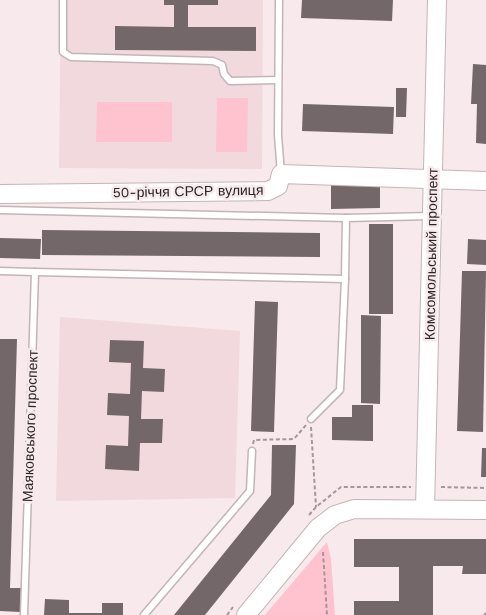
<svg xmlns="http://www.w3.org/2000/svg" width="486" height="615" viewBox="0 0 486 615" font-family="'Work Sans',sans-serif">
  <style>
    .built { fill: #f1d9de }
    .green { fill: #ffc2cf }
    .building { fill: #746769 }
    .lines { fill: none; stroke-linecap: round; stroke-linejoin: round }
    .lane-casing { stroke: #c3b5b7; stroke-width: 9 }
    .secondary-casing { stroke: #c3b5b7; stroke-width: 20 }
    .path { stroke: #a2989a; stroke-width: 2; stroke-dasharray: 4 2.5; stroke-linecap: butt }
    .lane { stroke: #fff; stroke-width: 6 }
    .secondary { stroke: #fff; stroke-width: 18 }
    .labels { text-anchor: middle; stroke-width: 5; stroke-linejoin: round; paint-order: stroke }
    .street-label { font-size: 14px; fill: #292425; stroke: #f8e9ec }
  </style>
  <rect width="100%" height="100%" fill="#f8e9ec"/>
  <g class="built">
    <polygon points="61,0 263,0 262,169 59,168"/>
    <polygon points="60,317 240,331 235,498 56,501"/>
  </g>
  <g class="green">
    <polygon points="217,98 248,98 247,152 216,152"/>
    <polygon points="97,102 172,102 172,142 96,142"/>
    <polygon points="327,542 331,559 335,615 265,615"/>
  </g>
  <g class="building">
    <polygon points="164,0 218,0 218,5 188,5 188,27 256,27 256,51 115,50 115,26 174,27 174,5 164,5"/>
    <polygon points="302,0 393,0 392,21 301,18"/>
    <polygon points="473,64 486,65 486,144 476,143 477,104 471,104"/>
    <polygon points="396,88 407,88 406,117 396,117"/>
    <polygon points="303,104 394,107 393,134 302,131"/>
    <polygon points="331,185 380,185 380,208 331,209"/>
    <rect x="369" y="224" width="24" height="90"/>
    <polygon points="42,230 320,233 320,257 42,255"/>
    <polygon points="0,238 41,239 40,259 0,258"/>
    <polygon points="468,239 486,240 486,265 467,264"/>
    <polygon points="462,271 486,271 483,432 457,431"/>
    <polygon points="255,301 278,302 274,432 251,431"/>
    <polygon points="361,315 381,316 380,404 361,403"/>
    <polygon points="0,339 17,339 10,588 21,588 20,612 0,611"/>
    <polygon points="110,340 144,341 143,368 165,369 164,392 142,391 141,419 163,419 162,443 140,443 139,471 105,469 106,445 128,446 129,416 107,415 108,393 130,394 131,363 109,362"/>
    <polygon points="352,405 373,405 373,441 332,440 332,417 352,417"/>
    <polygon points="272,445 296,445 294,504 205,615 174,615 271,495"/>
    <polygon points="482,448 486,448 486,477 481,477"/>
    <polygon points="354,539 486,539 486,574 462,574 463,566 433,566 433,615 354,615 354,601 399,601 399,567 354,567"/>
    <polygon points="45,599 69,600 69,613 102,613 102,603 123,603 123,615 44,615"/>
  </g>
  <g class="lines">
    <defs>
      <g id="lane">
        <polyline points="63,0 63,52 71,57 213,61 222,65 224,74 230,81 278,80"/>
        <polyline points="279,0 278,135 281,174"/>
        <polyline points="0,210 346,218"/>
        <polyline points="0,271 35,272 24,615"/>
        <polyline points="35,272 345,279"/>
        <polyline points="311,419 340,390 345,279 346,218 431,216"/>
        <polyline points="144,615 250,491 252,451"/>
      </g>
      <g id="secondary">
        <polyline points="0,194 268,191 278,186 281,174 486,181"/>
        <polyline points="425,509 437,0"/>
        <polyline points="246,615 318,528 335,515 354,509 486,510"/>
      </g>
    </defs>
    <use href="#lane" class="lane-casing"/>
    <use href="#secondary" class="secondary-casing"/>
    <g class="path">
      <polyline points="311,427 316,507"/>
      <polyline points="253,444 254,440 294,439 306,425"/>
      <polyline points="441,487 486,488"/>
      <polyline points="309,515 316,507 341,487 411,487"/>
      <polyline points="323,552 327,615"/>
      <polyline points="227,615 233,607"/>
      <polyline points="484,615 486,613"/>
    </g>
    <use href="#lane" class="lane"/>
    <use href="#secondary" class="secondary"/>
  </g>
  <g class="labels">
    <g class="street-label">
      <text transform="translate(188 191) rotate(-1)" y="5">50-річчя СРСР вулиця</text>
      <text transform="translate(431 254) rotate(-89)" y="5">Комсомольський проспект</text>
      <text transform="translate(30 426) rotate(-88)" y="5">Маяковського проспект</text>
    </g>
  </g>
</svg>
